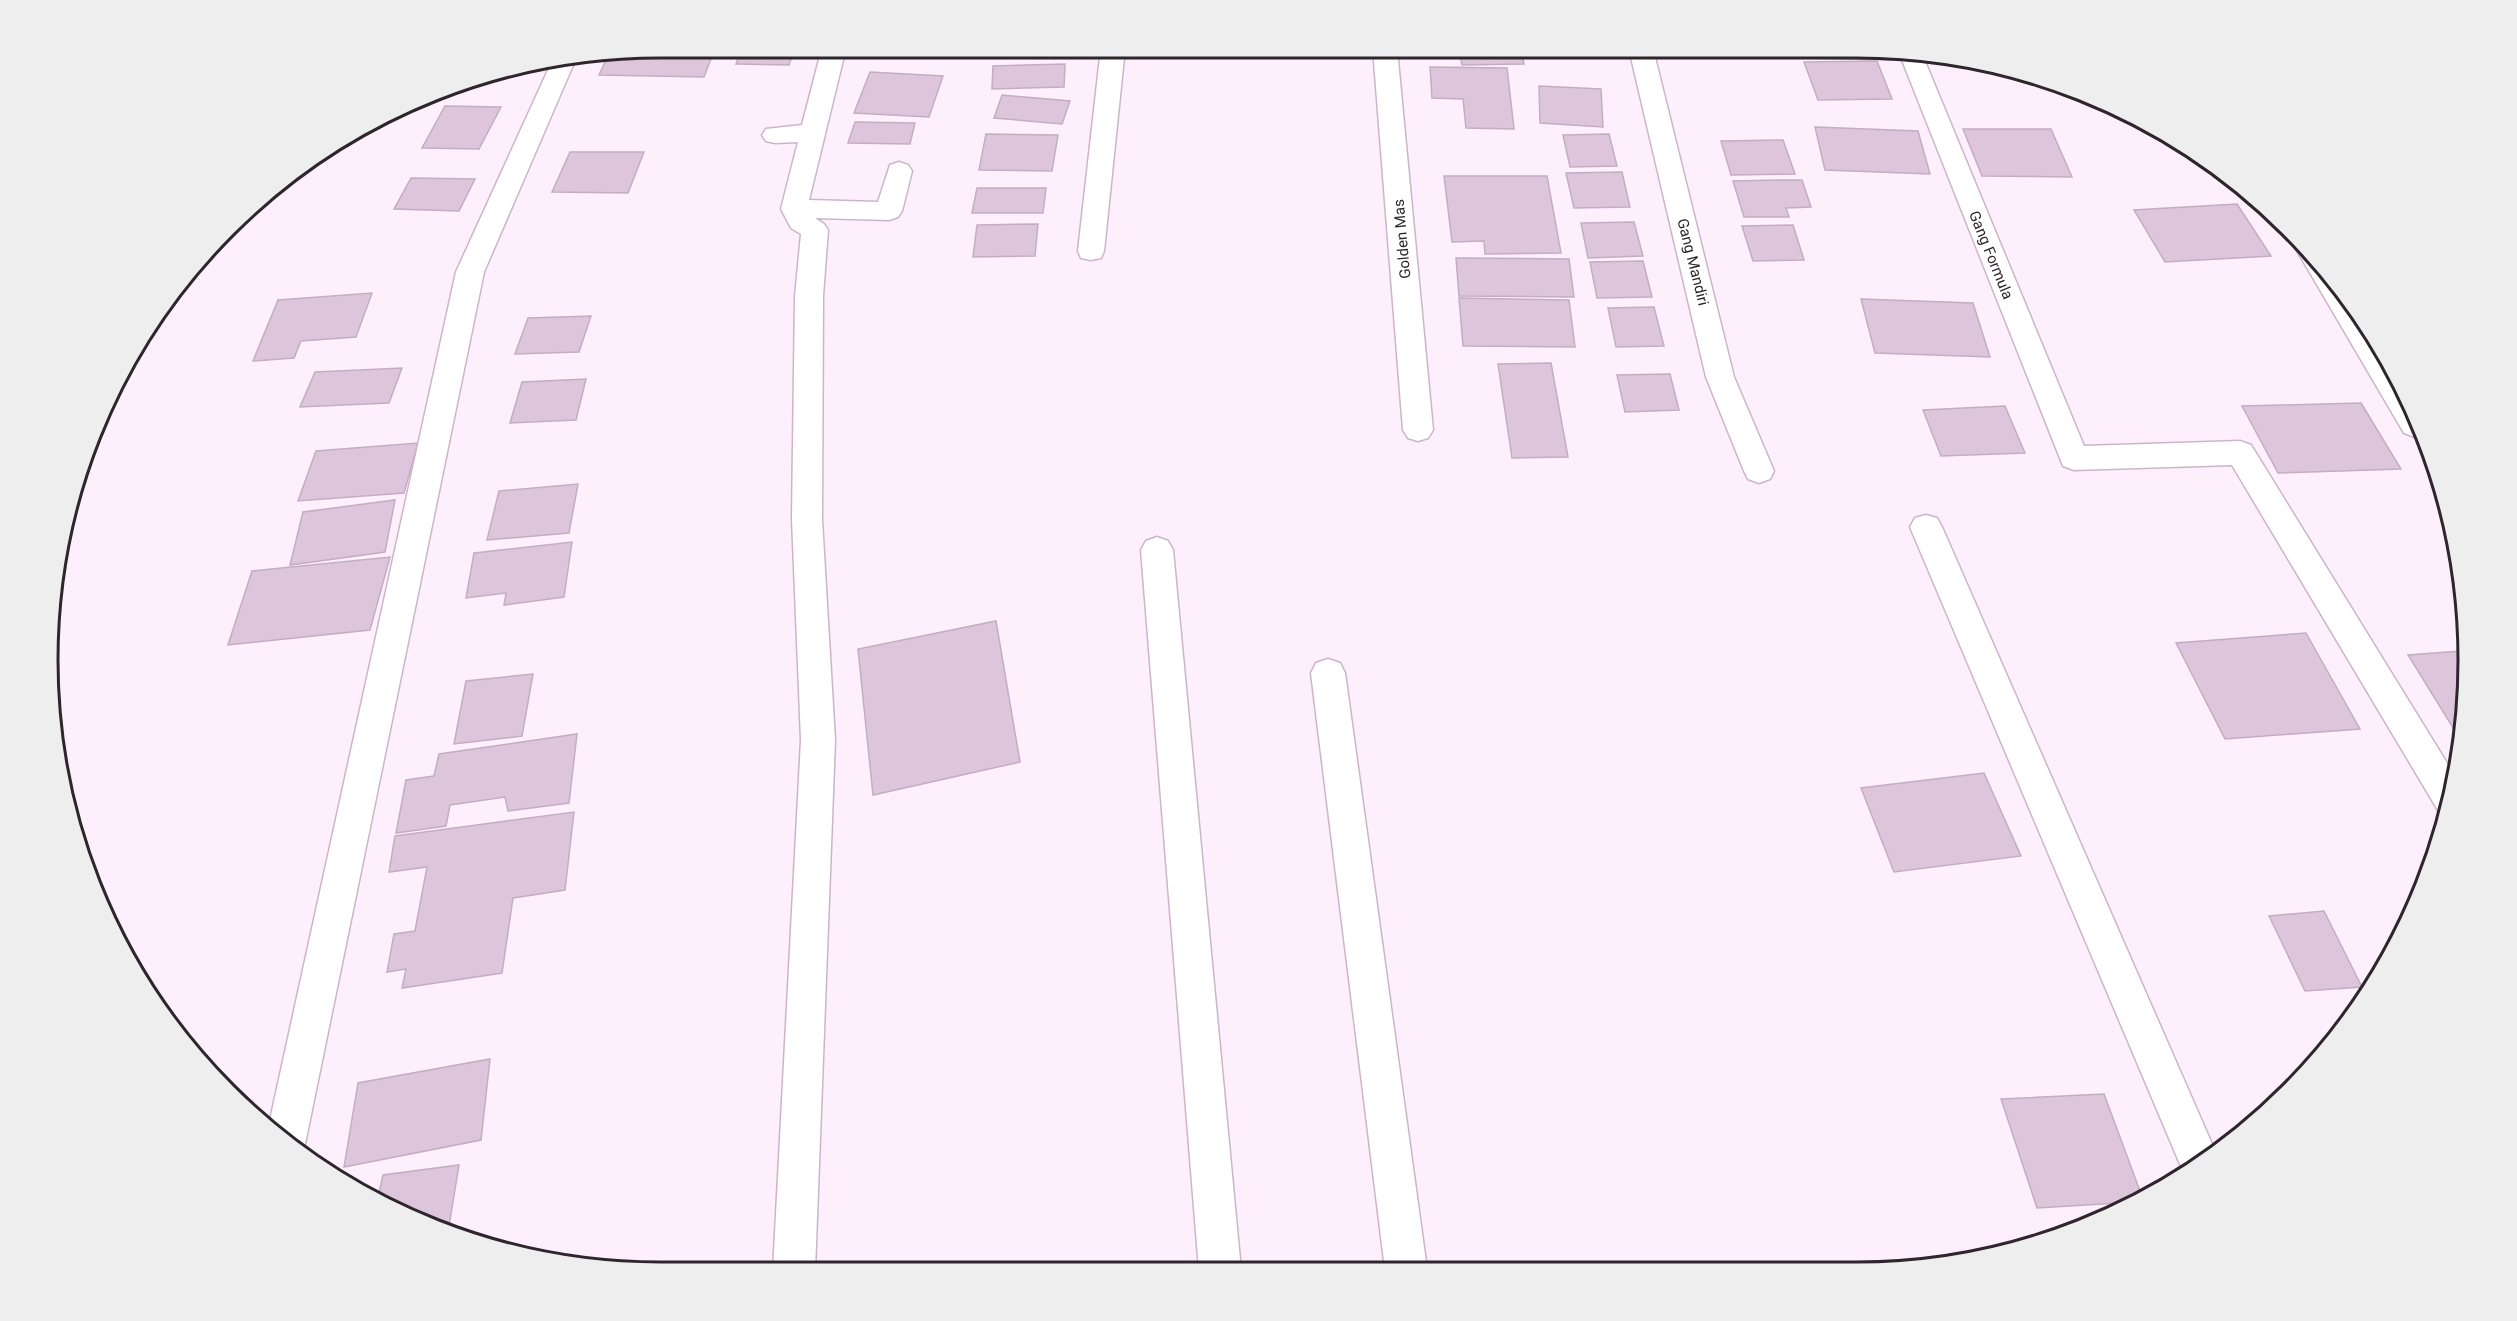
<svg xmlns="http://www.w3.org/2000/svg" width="2517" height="1321" viewBox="0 0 2517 1321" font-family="Roboto,sans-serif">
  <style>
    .building { fill: #ddc5db; stroke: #c4adc2; stroke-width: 1.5 }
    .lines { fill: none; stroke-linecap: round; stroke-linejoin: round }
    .minor-casing { stroke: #ccb5ca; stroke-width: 3 }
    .minor { fill: #fff; fill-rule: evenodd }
    .labels { text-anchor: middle; stroke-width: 5; stroke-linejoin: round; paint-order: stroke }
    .street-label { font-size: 15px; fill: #2e252d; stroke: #fff }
    .rim { fill: none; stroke: #2e252d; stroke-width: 3 }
  </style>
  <rect width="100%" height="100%" fill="#feeffd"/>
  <g class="building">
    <polygon points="660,48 715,48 704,77 599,75 609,53"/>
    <polygon points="742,48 795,48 789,65 736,64"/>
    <polygon points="1459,49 1521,49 1524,64 1462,65"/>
    <polygon points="1796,49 1889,49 1892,60 1799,58"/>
    <polygon points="1877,61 1892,99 1818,100 1804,62"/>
    <polygon points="1065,64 1064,87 992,89 993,66"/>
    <polygon points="1430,67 1507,68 1514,129 1466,128 1463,99 1432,98"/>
    <polygon points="870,72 943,76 929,117 854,113"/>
    <polygon points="1539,86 1601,89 1603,127 1540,123"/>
    <polygon points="1002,95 1070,101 1062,124 994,118"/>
    <polygon points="445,106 501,107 479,149 422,148"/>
    <polygon points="855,122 915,123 910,144 848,143"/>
    <polygon points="1815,127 1918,131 1930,174 1825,170"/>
    <polygon points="1963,129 2051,129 2072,177 1982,176"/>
    <polygon points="986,134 1058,135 1052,171 979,170"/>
    <polygon points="1609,134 1617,166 1570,167 1563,135"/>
    <polygon points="1783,140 1795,174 1731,175 1721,141"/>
    <polygon points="570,152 644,152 628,193 552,192"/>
    <polygon points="1622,172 1630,207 1574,208 1566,173"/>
    <polygon points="1444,176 1547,176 1561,253 1485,254 1484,241 1452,242"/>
    <polygon points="411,178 475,179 459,211 394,209"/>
    <polygon points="1778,180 1802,180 1811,207 1786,208 1789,217 1744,217 1733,181"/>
    <polygon points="977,188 1046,188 1043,213 972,213"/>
    <polygon points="2237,204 2271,256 2165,262 2134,210"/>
    <polygon points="1634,222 1643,256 1588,258 1581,223"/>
    <polygon points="1038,224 1035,256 973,257 977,225"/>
    <polygon points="1793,225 1804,260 1753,261 1742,226"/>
    <polygon points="1456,258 1569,259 1574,297 1459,296"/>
    <polygon points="1643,261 1652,297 1597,298 1590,262"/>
    <polygon points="372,293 356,337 301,341 294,358 253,361 278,300"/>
    <polygon points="1459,298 1569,300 1575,347 1463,346"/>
    <polygon points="1861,299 1973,303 1990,357 1875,353"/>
    <polygon points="1654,307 1664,346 1616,347 1608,308"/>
    <polygon points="591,316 579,352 515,354 528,318"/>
    <polygon points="1551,363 1568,457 1512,458 1498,364"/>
    <polygon points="402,368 389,403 300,407 315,372"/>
    <polygon points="1670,374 1679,410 1625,412 1617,375"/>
    <polygon points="586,379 576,420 510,423 522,382"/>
    <polygon points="2361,403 2401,469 2278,473 2242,406"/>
    <polygon points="2005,406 2025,453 1941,456 1923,410"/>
    <polygon points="418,443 404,493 298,501 316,451"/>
    <polygon points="578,484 569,533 487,540 499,491"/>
    <polygon points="395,500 385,552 290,565 303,512"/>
    <polygon points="572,542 564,597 504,605 506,593 466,598 474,553"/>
    <polygon points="390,557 370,630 228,645 252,571"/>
    <polygon points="996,621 1020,762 873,795 858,649"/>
    <polygon points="2306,633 2360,729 2225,739 2176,643"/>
    <polygon points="2461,651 2466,659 2468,701 2463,730 2455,731 2408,655"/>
    <polygon points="533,674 522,736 454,744 466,681"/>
    <polygon points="577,734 569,803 508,811 505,797 450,805 446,826 396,833 406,780 434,776 439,754"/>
    <polygon points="1984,773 2021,856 1894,872 1861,788"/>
    <polygon points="574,812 565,890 513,898 502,973 402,988 406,969 387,972 394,934 415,931 427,867 389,872 395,836"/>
    <polygon points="2324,911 2362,987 2305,991 2269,916"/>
    <polygon points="490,1059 481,1140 344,1167 358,1083"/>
    <polygon points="2104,1094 2143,1199 2136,1202 2037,1208 2001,1099"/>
    <polygon points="459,1165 448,1232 389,1210 377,1202 383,1175"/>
  </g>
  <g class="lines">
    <defs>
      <g id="minor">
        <polygon points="822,48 846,48 809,200 878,202 890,165 899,162 908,165 912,171 902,211 898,217 889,220 815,218 824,224 828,230 823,296 822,519 835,740 815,1271 773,1271 801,740 792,519 795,296 801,234 791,228 781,209 798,142 775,143 766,141 762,135 766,129 802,125"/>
        <polygon points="1101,48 1125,48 1104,251 1101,258 1091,260 1081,258 1078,251"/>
        <polygon points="1373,49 1397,49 1433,430 1428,438 1418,441 1408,438 1403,430"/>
        <polygon points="1629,49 1653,49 1734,377 1774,471 1770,479 1759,483 1748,479 1744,471 1706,377"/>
        <polygon points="1898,50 1922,54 2084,446 2240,441 2251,445 2455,776 2449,816 2439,812 2232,465 2074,470 2063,466"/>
        <polygon points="577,56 484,272 305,1144 301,1155 268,1129 456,272 553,59"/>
        <polygon points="2299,242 2317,257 2383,349 2425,438 2420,439 2404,433 2296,249"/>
        <polygon points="1926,515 1937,518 1942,527 2216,1153 2197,1170 2185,1176 1910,527 1915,518"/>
        <polygon points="1157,537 1168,541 1173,550 1241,1270 1199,1270 1141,550 1146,541"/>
        <polygon points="1328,659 1340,663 1345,673 1427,1269 1385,1269 1311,673 1316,663"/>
      </g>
    </defs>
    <use href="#minor" class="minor-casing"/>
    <use href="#minor" class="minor"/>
  </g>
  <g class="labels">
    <g class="street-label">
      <text transform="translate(1402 239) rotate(-95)" y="5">Golden Mas</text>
      <text transform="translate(1991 255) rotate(68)" y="5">Gang Formula</text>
      <text transform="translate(1693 262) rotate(76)" y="5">Gang Mandiri</text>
    </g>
  </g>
  <path d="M0 0H2517V1321H0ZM660 58H1856A602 602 0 0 1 2458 660V660A602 602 0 0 1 1856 1262H660A602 602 0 0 1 58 660V660A602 602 0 0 1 660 58Z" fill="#eee" fill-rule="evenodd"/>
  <path class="rim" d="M660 58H1856A602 602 0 0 1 2458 660V660A602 602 0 0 1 1856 1262H660A602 602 0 0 1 58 660V660A602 602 0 0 1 660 58Z"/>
</svg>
